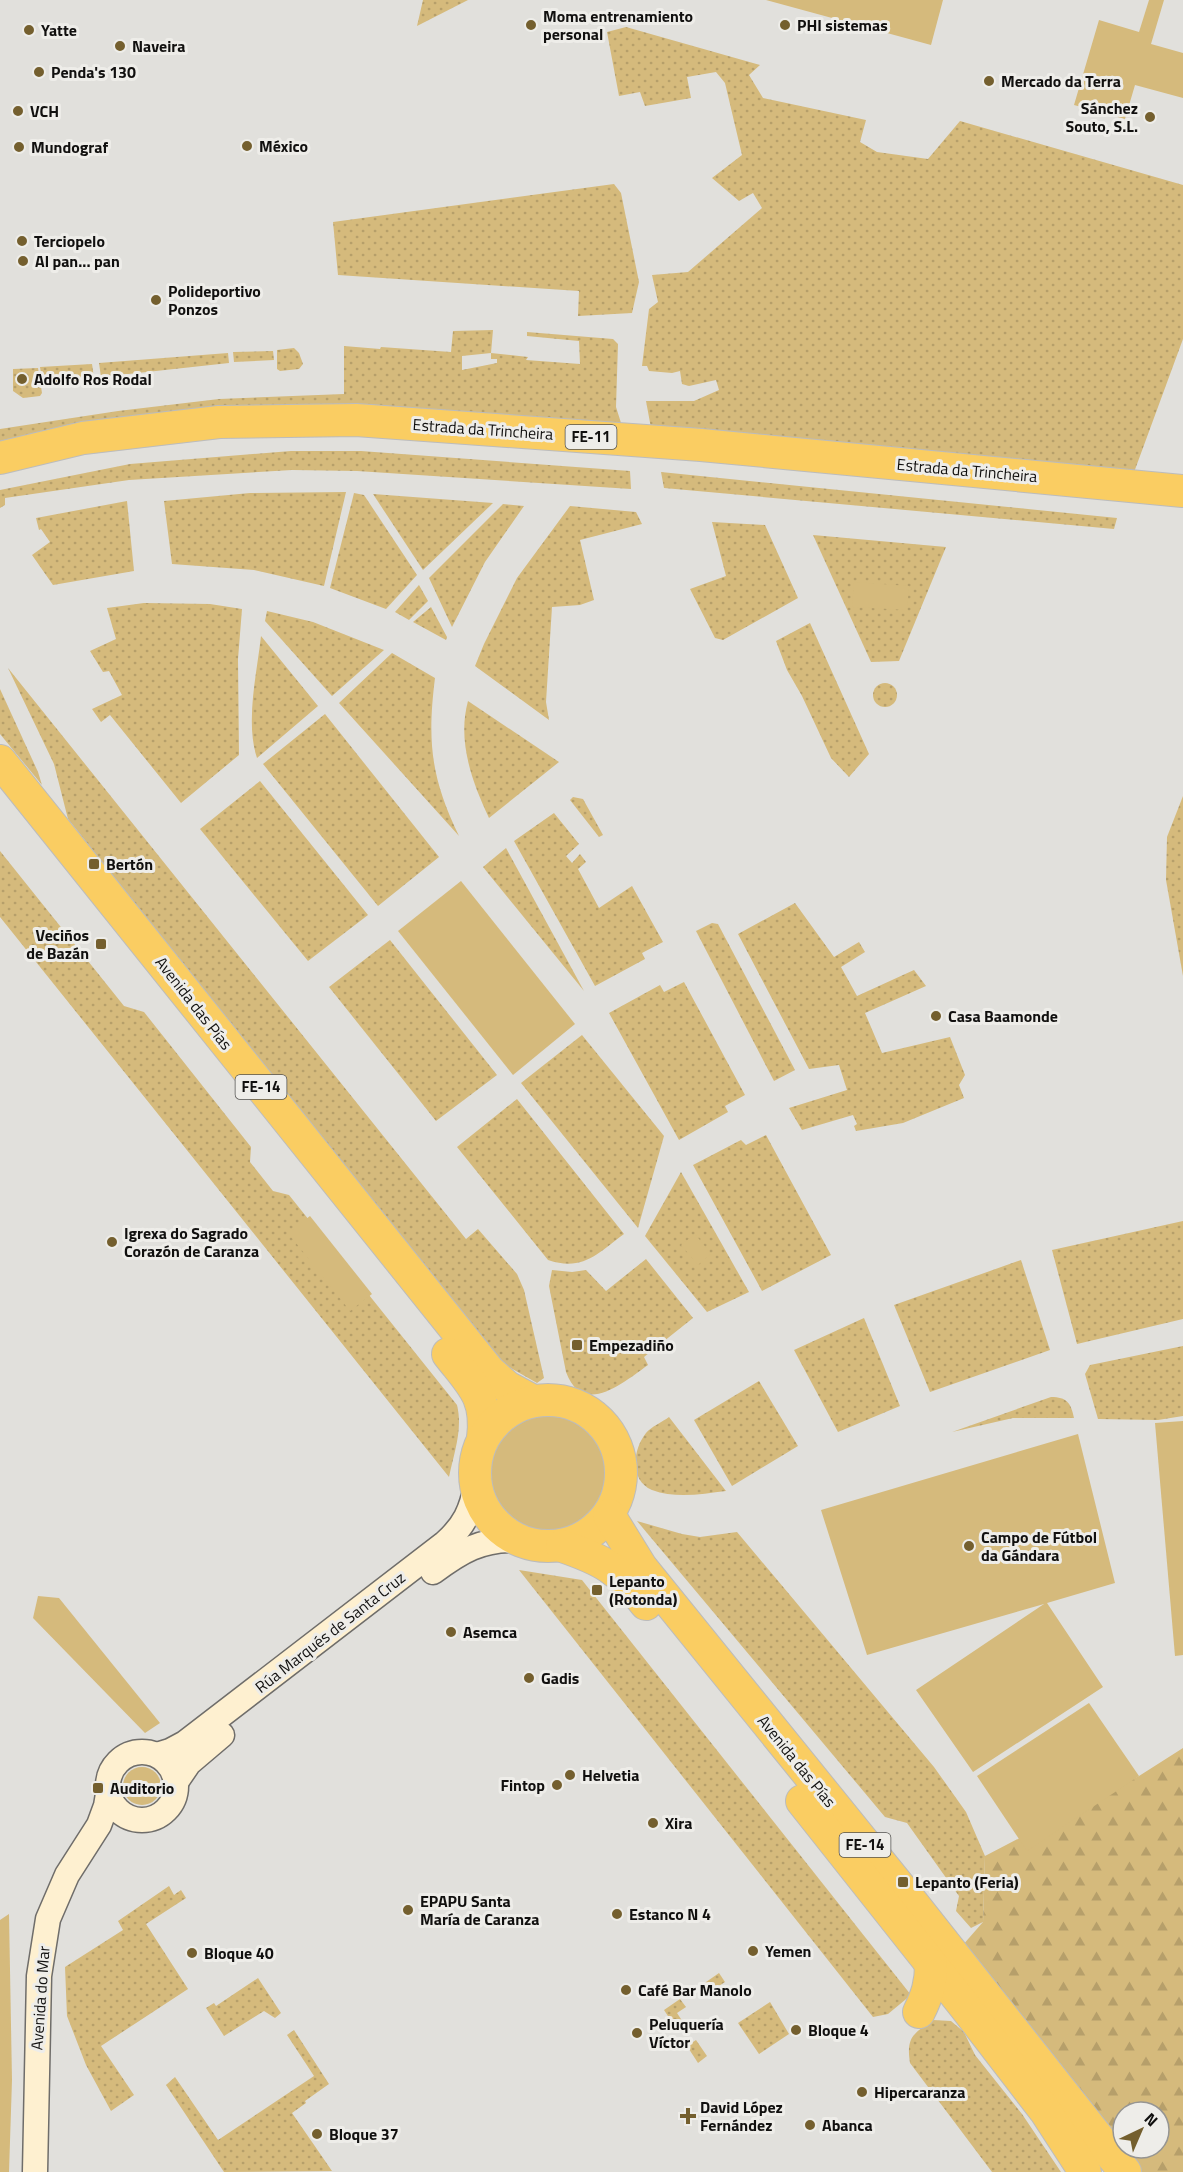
<svg xmlns="http://www.w3.org/2000/svg" width="1183" height="2172" viewBox="0 0 1183 2172" font-family="'Titillium Web',sans-serif">
  <style>
    .grass { fill: url(#grass-dots) }
    .forest { fill: url(#forest-firs); fill-rule: evenodd }
    .green { fill: #d5ba7c }
    .lines { fill: none; stroke-linecap: round; stroke-linejoin: round }
    .secondary-casing { stroke: #6f6d6a; stroke-width: 27 }
    .highway-casing { stroke: #bcbcbc; stroke-width: 34 }
    .secondary { stroke: #fef0d0; stroke-width: 24 }
    .highway { stroke: #facd62; stroke-width: 32 }
    .poi-dot { fill: #745f2e; stroke: #eeede9; stroke-width: 2 }
    .labels { text-anchor: middle; stroke-width: 6; stroke-linejoin: round; paint-order: stroke }
    .shield { fill: #eeede9; stroke: #535250; stroke-width: 1.5 }
    .shield-label { font-size: 15px; font-weight: bold; fill: #11100f }
    .poi-label { font-size: 16px; font-weight: bold; fill: #11100f; stroke: #eeede9; text-anchor: start }
    .street-label { font-size: 16px; fill: #11100f; stroke: #eeede9 }
  </style>
  <defs>
    <pattern id="grass-dots" width="8" height="8" patternUnits="userSpaceOnUse" patternTransform="scale(1.5)"><rect width="8" height="8" fill="#d5ba7c"/><path d="M2 2h.1M6 6h.1" fill="none" stroke="#b69f6a" stroke-width="1.8" stroke-linecap="round"/></pattern>
    <pattern id="forest-firs" width="22" height="20" patternUnits="userSpaceOnUse" patternTransform="scale(1.5)"><rect width="22" height="20" fill="#d5ba7c"/><path d="M5 1l3.5 6h-7zM16 11l3.5 6h-7z" fill="#b69f6a"/></pattern>
  </defs>
  <rect width="100%" height="100%" fill="#e1e0dc"/>
  <g class="grass">
    <polygon points="423,0 468,0 417,26"/>
    <polygon points="626,27 760,65 749,75 763,98 866,120 860,142 877,152 928,159 960,121 1183,185 1183,339 1133,475 651,428 646,401 694,401 719,390 716,380 689,386 682,384 680,371 672,373 649,371 647,366 642,366 649,309 658,302 652,275 688,272 762,208 753,193 739,201 712,178 742,155 725,83 716,72 687,77 691,98 645,106 640,92 619,96 607,32"/>
    <polygon points="614,184 621,193 639,282 632,313 578,316 579,291 338,275 333,222"/>
    <polygon points="493,330 491,353 462,356 462,370 497,363 497,359 491,359 491,353 528,357 526,360 580,364 579,341 527,336 527,332 613,339 618,344 616,407 622,426 345,407 0,444 0,429 118,411 219,399 344,394 344,346 380,349 381,347 451,352 453,331"/>
    <polygon points="294,348 299,353 303,364 299,369 280,371 277,369 277,350"/>
    <polygon points="273,351 274,360 234,362 233,352"/>
    <polygon points="228,353 229,363 101,377 99,363"/>
    <polygon points="92,364 94,378 43,385 40,367"/>
    <polygon points="38,368 42,393 40,396 23,398 13,391 13,369"/>
    <polygon points="291,451 361,451 630,471 631,489 357,471 292,470 129,480 5,498 5,505 0,508 0,490 130,464"/>
    <polygon points="661,472 1117,518 1114,529 664,488"/>
    <polygon points="346,492 324,586 254,570 172,564 164,501 250,493"/>
    <polygon points="354,493 364,495 417,575 386,609 330,588"/>
    <polygon points="373,494 493,503 423,570"/>
    <polygon points="127,501 134,571 53,585 32,555 50,542 41,529 39,530 36,518"/>
    <polygon points="503,504 524,506 485,562 452,627 429,578"/>
    <polygon points="570,506 636,512 642,524 580,540 594,600 580,605 552,607 546,702 549,720 475,666 484,644 517,578"/>
    <polygon points="712,522 765,525 798,598 723,640 715,638 690,589 726,576"/>
    <polygon points="813,535 946,547 899,661 871,662"/>
    <polygon points="419,585 428,601 409,620 395,612"/>
    <polygon points="144,603 210,604 242,609 238,659 239,755 181,803 110,715 101,722 92,709 122,695 109,671 103,672 90,651 116,639 107,608"/>
    <polygon points="431,607 447,637 446,640 413,622"/>
    <polygon points="267,611 313,622 384,650 332,696 265,621"/>
    <polygon points="810,623 869,754 849,777 831,758 802,696 787,670 776,641"/>
    <path d="M261,636l57,70 -61,52c-12,-36 0,-85 4,-122z"/>
    <path d="M392,653l43,25c-8,64 -4,100 24,158l-120,-133z"/>
    <polygon points="8,668 466,1239 478,1229 517,1274 524,1290 544,1378 537,1383 507,1366 481,1340 68,819 54,764"/>
    <circle cx="885" cy="695" r="12"/>
    <polygon points="0,689 38,772 42,785 0,734"/>
    <path d="M468,701l91,61 -70,56c-17,-36 -32,-77 -21,-117z"/>
    <polygon points="325,714 439,857 378,906 263,764"/>
    <polygon points="260,781 368,915 308,961 200,829"/>
    <polygon points="1183,796 1183,976 1166,880 1167,837"/>
    <polygon points="573,797 583,799 603,835 599,837 570,800"/>
    <polygon points="554,813 579,844 566,856 572,863 580,854 586,862 578,869 599,908 632,886 663,942 642,953 645,959 595,986 514,841"/>
    <polygon points="506,848 584,991 483,867"/>
    <path d="M0,851l124,155 20,6 107,135 -1,15 23,29 16,4 168,210c6,24 -3,48 -8,72l-449,-560z"/>
    <polygon points="795,903 834,957 859,942 865,952 841,967 857,996 914,970 926,986 865,1013 882,1053 950,1037 965,1075 959,1085 964,1098 903,1123 856,1131 854,1126 857,1124 853,1115 802,1130 789,1108 847,1090 839,1065 809,1069 738,934"/>
    <polygon points="712,923 718,924 795,1070 774,1081 696,931"/>
    <polygon points="390,940 497,1075 436,1121 329,987"/>
    <polygon points="684,982 745,1095 725,1106 728,1112 679,1140 609,1013 660,985 664,992"/>
    <polygon points="582,1035 664,1136 638,1228 521,1083"/>
    <path d="M517,1099l107,135c-26,19 -41,38 -76,26l-91,-113z"/>
    <polygon points="766,1135 831,1255 762,1291 693,1165 741,1140 746,1145"/>
    <polygon points="681,1172 749,1292 707,1312 645,1236"/>
    <polygon points="1183,1221 1183,1319 1077,1344 1052,1250"/>
    <path d="M646,1259l47,59 -49,39 4,8c-24,17 -65,53 -82,7l-17,-86 3,-16 20,2 14,-2 20,21z"/>
    <polygon points="1021,1260 1050,1350 930,1392 894,1305"/>
    <polygon points="864,1318 900,1406 838,1432 794,1350"/>
    <polygon points="1183,1346 1183,1416 1158,1420 1098,1419 1085,1374 1090,1365"/>
    <polygon points="759,1381 798,1446 732,1486 694,1420"/>
    <path d="M1051,1397c16,0 20,6 23,21h-61l-61,14z"/>
    <path d="M669,1417l57,74c-24,3 -50,8 -74,-1 -23,-10 -19,-41 -6,-57 5,-6 16,-11 23,-16z"/>
    <polygon points="637,1521 682,1534 700,1537 737,1532 934,1767 966,1812 985,1856 983,1922 971,1928 956,1911 959,1896 907,1823 885,1817"/>
    <polygon points="519,1570 582,1580 911,1995 888,2014 873,2017"/>
    <polygon points="169,1886 174,1895 181,1890 186,1898 146,1924 188,1989 101,2046 134,2095 111,2111 86,2065 67,2016 65,1967 123,1930 118,1921"/>
    <polygon points="719,1973 725,1982 702,1997 696,1989"/>
    <polygon points="258,1978 281,2013 275,2018 264,2011 224,2036 206,2008 214,2003 216,2006"/>
    <polygon points="680,1999 686,2007 677,2013 685,2025 677,2030 664,2010"/>
    <polygon points="770,2002 789,2034 759,2054 738,2023"/>
    <path d="M933,2020l18,1 13,11 11,23 47,59 39,58h-69l-82,-109c-4,-26 3,-29 23,-43z"/>
    <polygon points="294,2030 329,2084 305,2101 306,2103 292,2113 332,2171 224,2172 166,2085 175,2077 218,2140 314,2076 287,2035"/>
    <polygon points="696,2040 707,2056 698,2063 687,2046"/>
  </g>
  <path class="forest" d="M1183,1748v424h-43l-178,-226 21,-24 2,-66 154,-80zM1123,2112h36v36h-36z"/>
  <g class="green">
    <polygon points="766,0 943,0 931,45"/>
    <polygon points="1149,0 1164,0 1151,44 1183,53 1183,98 1135,85 1125,119 1074,105 1099,20 1139,32"/>
    <polygon points="854,582 909,586 907,610 852,607"/>
    <polygon points="461,881 575,1024 513,1075 398,931"/>
    <polygon points="310,1216 372,1294 350,1311 288,1233"/>
    <polygon points="695,1234 711,1254 698,1265 681,1245"/>
    <circle cx="547" cy="1474" r="61"/>
    <polygon points="1183,1421 1183,1655 1175,1656 1155,1423"/>
    <polygon points="1078,1434 1115,1583 1047,1603 1103,1687 973,1772 916,1690 1044,1604 867,1655 821,1510"/>
    <polygon points="38,1596 59,1598 160,1723 145,1733 33,1618"/>
    <polygon points="1089,1703 1139,1776 1027,1851 977,1776"/>
    <circle cx="142" cy="1786" r="19"/>
    <polygon points="9,1914 12,2080 9,2172 0,2172 0,1920"/>
  </g>
  <g class="lines">
    <defs>
      <g id="secondary">
        <path d="M433,1572c28,-21 48,-33 84,-32"/>
        <circle cx="142" cy="1786" r="34"/>
        <path d="M157,1755l13,-4 15,-8 260,-200c19,-17 27,-33 31,-58"/>
        <polyline points="176,1782 189,1763 222,1735"/>
        <polyline points="35,2172 39,1976 48,1919 67,1875 99,1825 106,1806 109,1788"/>
      </g>
      <g id="highway">
        <polyline points="0,458 83,438 219,422 356,420 701,445 1183,491"/>
        <polyline points="0,761 489,1371 507,1387 533,1401"/>
        <path d="M448,1354c24,31 40,43 35,84"/>
        <circle cx="548" cy="1473" r="73"/>
        <polyline points="609,1515 641,1567 899,1886 1125,2172"/>
        <path d="M562,1546c41,14 57,23 84,58"/>
        <polyline points="802,1801 966,2008 1046,2112 1085,2172"/>
        <path d="M919,2012c8,-16 12,-29 12,-47"/>
      </g>
    </defs>
    <use href="#secondary" class="secondary-casing"/>
    <use href="#highway" class="highway-casing"/>
    <use href="#secondary" class="secondary"/>
    <use href="#highway" class="highway"/>
  </g>
  <g class="poi-dot">
    <circle cx="531" cy="25" r="6"/>
    <circle cx="785" cy="25" r="6"/>
    <circle cx="29" cy="30" r="6"/>
    <circle cx="120" cy="46" r="6"/>
    <circle cx="39" cy="72" r="6"/>
    <circle cx="989" cy="81" r="6"/>
    <circle cx="18" cy="111" r="6"/>
    <circle cx="1150" cy="117" r="6"/>
    <circle cx="247" cy="146" r="6"/>
    <circle cx="19" cy="147" r="6"/>
    <circle cx="22" cy="241" r="6"/>
    <circle cx="23" cy="261" r="6"/>
    <circle cx="156" cy="300" r="6"/>
    <circle cx="22" cy="379" r="6"/>
    <rect x="88" y="858" width="12" height="12" rx="3"/>
    <rect x="95" y="938" width="12" height="12" rx="3"/>
    <circle cx="936" cy="1016" r="6"/>
    <circle cx="112" cy="1242" r="6"/>
    <rect x="571" y="1339" width="12" height="12" rx="3"/>
    <circle cx="969" cy="1546" r="6"/>
    <rect x="591" y="1584" width="12" height="12" rx="3"/>
    <circle cx="451" cy="1632" r="6"/>
    <circle cx="529" cy="1678" r="6"/>
    <circle cx="570" cy="1775" r="6"/>
    <circle cx="557" cy="1785" r="6"/>
    <rect x="92" y="1782" width="12" height="12" rx="3"/>
    <circle cx="653" cy="1823" r="6"/>
    <rect x="897" y="1876" width="12" height="12" rx="3"/>
    <circle cx="408" cy="1910" r="6"/>
    <circle cx="617" cy="1914" r="6"/>
    <circle cx="753" cy="1951" r="6"/>
    <circle cx="192" cy="1953" r="6"/>
    <circle cx="626" cy="1990" r="6"/>
    <circle cx="796" cy="2030" r="6"/>
    <circle cx="637" cy="2033" r="6"/>
    <circle cx="862" cy="2092" r="6"/>
    <path d="M685 2107h6v6h6v6h-6v6h-6v-6h-6v-6h6z"/>
    <circle cx="810" cy="2125" r="6"/>
    <circle cx="317" cy="2134" r="6"/>
  </g>
  <g class="labels">
    <g class="shield">
      <rect x="565.5" y="425" width="51" height="24" rx="4.5"/>
      <rect x="235.5" y="1075" width="51" height="24" rx="4.5"/>
      <rect x="839.5" y="1833" width="51" height="24" rx="4.5"/>
    </g>
    <g class="shield-label">
      <text x="591" y="442">FE-11</text>
      <text x="261" y="1092">FE-14</text>
      <text x="865" y="1850">FE-14</text>
    </g>
    <g class="poi-label">
      <text x="543" y="22">Moma entrenamiento<tspan x="543" dy="18">personal</tspan></text>
      <text x="797" y="31">PHI sistemas</text>
      <text x="41" y="36">Yatte</text>
      <text x="132" y="52">Naveira</text>
      <text x="51" y="78">Penda's 130</text>
      <text x="1001" y="87">Mercado da Terra</text>
      <text x="1138" y="114" text-anchor="end">Sánchez<tspan x="1138" dy="18">Souto, S.L.</tspan></text>
      <text x="30" y="117">VCH</text>
      <text x="259" y="152">México</text>
      <text x="31" y="153">Mundograf</text>
      <text x="34" y="247">Terciopelo</text>
      <text x="35" y="267">Al pan... pan</text>
      <text x="168" y="297">Polideportivo<tspan x="168" dy="18">Ponzos</tspan></text>
      <text x="34" y="385">Adolfo Ros Rodal</text>
      <text x="106" y="870">Bertón</text>
      <text x="89" y="941" text-anchor="end">Veciños<tspan x="89" dy="18">de Bazán</tspan></text>
      <text x="948" y="1022">Casa Baamonde</text>
      <text x="124" y="1239">Igrexa do Sagrado<tspan x="124" dy="18">Corazón de Caranza</tspan></text>
      <text x="589" y="1351">Empezadiño</text>
      <text x="981" y="1543">Campo de Fútbol<tspan x="981" dy="18">da Gándara</tspan></text>
      <text x="609" y="1587">Lepanto<tspan x="609" dy="18">(Rotonda)</tspan></text>
      <text x="463" y="1638">Asemca</text>
      <text x="541" y="1684">Gadis</text>
      <text x="582" y="1781">Helvetia</text>
      <text x="545" y="1791" text-anchor="end">Fintop</text>
      <text x="110" y="1794">Auditorio</text>
      <text x="665" y="1829">Xira</text>
      <text x="915" y="1888">Lepanto (Feria)</text>
      <text x="420" y="1907">EPAPU Santa<tspan x="420" dy="18">María de Caranza</tspan></text>
      <text x="629" y="1920">Estanco N 4</text>
      <text x="765" y="1957">Yemen</text>
      <text x="204" y="1959">Bloque 40</text>
      <text x="638" y="1996">Café Bar Manolo</text>
      <text x="649" y="2030">Peluquería<tspan x="649" dy="18">Víctor</tspan></text>
      <text x="808" y="2036">Bloque 4</text>
      <text x="874" y="2098">Hipercaranza</text>
      <text x="700" y="2113">David López<tspan x="700" dy="18">Fernández</tspan></text>
      <text x="822" y="2131">Abanca</text>
      <text x="329" y="2140">Bloque 37</text>
    </g>
    <g class="street-label">
      <text transform="translate(483 429) rotate(4)" y="6">Estrada da Trincheira</text>
      <text transform="translate(967 470) rotate(5)" y="6">Estrada da Trincheira</text>
      <text transform="translate(194 1003) rotate(52)" y="6">Avenida das Pías</text>
      <text transform="translate(330 1632) rotate(-38)" y="6">Rúa Marqués de Santa Cruz</text>
      <text transform="translate(797 1761) rotate(51)" y="6">Avenida das Pías</text>
      <text transform="translate(40 1998) rotate(-86)" y="6">Avenida do Mar</text>
    </g>
  </g>
  <g transform="translate(1141 2130) rotate(44)"><circle r="28" fill="#eeede9" stroke="#969592" stroke-width="1.5"/>
  <path d="M0-4.5L10 22L0 15L-10 22Z" fill="#745f2e"/>
  <text y="-9" font-size="16" font-weight="bold" text-anchor="middle" fill="#11100f">N</text>
  </g>
</svg>
